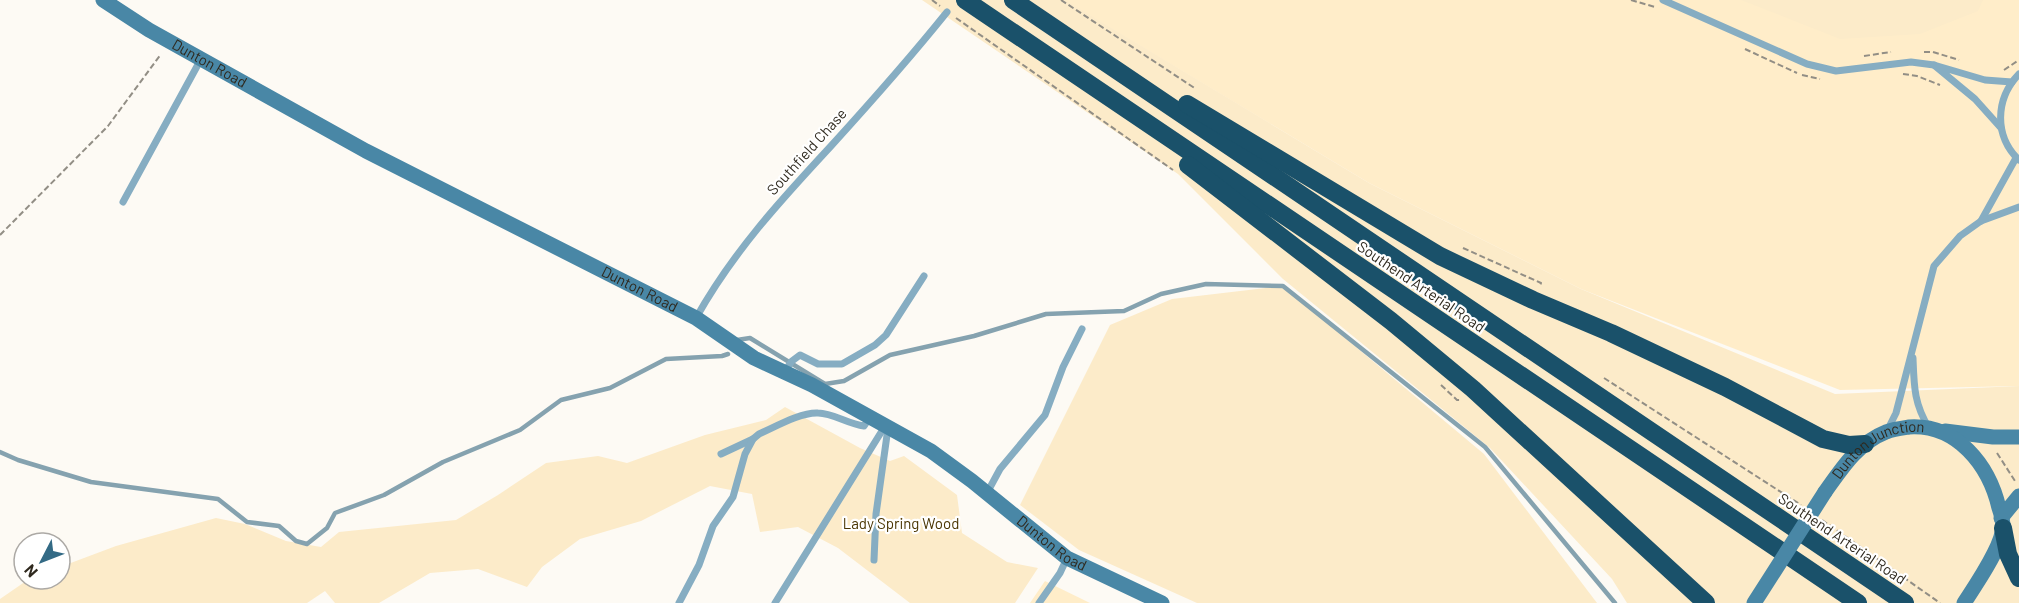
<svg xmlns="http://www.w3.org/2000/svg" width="2019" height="603" viewBox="0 0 2019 603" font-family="Barlow,sans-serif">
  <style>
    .built { fill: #ffedc9 }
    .green { fill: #fcebc9 }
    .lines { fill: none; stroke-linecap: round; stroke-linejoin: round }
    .stream { stroke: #85a2af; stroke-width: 4.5 }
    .path { stroke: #928e85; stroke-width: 2; stroke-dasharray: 6 3; stroke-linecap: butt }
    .lane { stroke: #86adc2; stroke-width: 7 }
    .secondary { stroke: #4987a6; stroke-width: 15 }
    .highway { stroke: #1a516a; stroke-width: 18 }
    .secondary-bridge { stroke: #4987a6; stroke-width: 15 }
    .labels { text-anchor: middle; stroke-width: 4.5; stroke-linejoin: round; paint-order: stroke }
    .street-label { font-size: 15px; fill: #2f291e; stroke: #fff }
    .park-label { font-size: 15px; fill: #4a3502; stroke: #fff }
  </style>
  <rect width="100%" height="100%" fill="#fdfaf4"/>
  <g class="built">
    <polygon points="1064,0 2019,0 2019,386 1840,390 1581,289 1369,183"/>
    <polygon points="1045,581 1090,603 1030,603"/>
  </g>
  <g class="green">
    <polygon points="922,0 1065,0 1369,183 1581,289 1835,394 2019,386 2019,603 1627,603 1612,579 1490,448 1283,279 1178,174"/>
    <polygon points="1741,0 1983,0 1978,11 1920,34 1840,39"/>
    <polygon points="1283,286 1484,454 1597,603 1197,603 1079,550 1020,505 1110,325 1172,299"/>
    <polygon points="785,407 860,448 890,461 904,456 957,495 962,533 1007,562 1038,568 1015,603 910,603 838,548 798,527 760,532 752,494 710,486 641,521 580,539 542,567 527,587 478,569 430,573 379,603 335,603 325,591 307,603 0,603 0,599 29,579 60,579 60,567 116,546 216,518 245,524 286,541 321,547 339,532 456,520 498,495 546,463 598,456 627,463 705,435 766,420"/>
  </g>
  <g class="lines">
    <g class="stream">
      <polyline points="737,340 750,338 825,384 844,381 890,355 974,336 1046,314 1124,311 1161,294 1206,284 1283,286 1485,447 1615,603"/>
      <polyline points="0,452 18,460 91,482 218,499 247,522 279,526 296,541 307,544 327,528 335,513 384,495 443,462 520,430 561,400 610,388 666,359 722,356 728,354"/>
    </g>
    <g class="path">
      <polyline points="932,0 940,6"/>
      <polyline points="1061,0 1196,89"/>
      <polyline points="1631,0 1655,7"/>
      <polyline points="956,18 1173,170"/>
      <polyline points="1745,49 1797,73"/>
      <polyline points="1924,52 1933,52 1959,60"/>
      <polyline points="1864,56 1891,52"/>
      <polyline points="2004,70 2019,60"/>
      <polyline points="1903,74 1917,76 1940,85"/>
      <polyline points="1802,75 1820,79"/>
      <polyline points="0,235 108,126 161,54"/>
      <polyline points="1463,248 1541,283 1540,286"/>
      <polyline points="1604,378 1801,505"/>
      <polyline points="1441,385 1457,400 1460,400"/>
      <polyline points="1997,453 2015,481"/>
      <polyline points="1822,520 1940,603"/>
    </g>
    <g class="lane">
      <polyline points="1663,0 1807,64 1836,71 1911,62 1934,65"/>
      <path d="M2019,74c-24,25 -25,62 0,86"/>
      <polyline points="2001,128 1975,99 1934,65 1985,80 2012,82"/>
      <polyline points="123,202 201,59"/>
      <polyline points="1981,221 2016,158"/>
      <path d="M696,318c37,-66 84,-117 135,-172 40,-44 79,-88 116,-134"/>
      <path d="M1913,358c1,28 1,46 16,70"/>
      <polyline points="784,372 792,361 800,355 818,364 842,364 875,345 886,335 924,276"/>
      <polyline points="1888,429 1896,413 1934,266 1960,236 1981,221 2019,207"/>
      <polyline points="721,454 753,439"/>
      <polyline points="987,493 1000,469 1045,415 1063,367 1082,329"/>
      <polyline points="874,560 876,514 888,428"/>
      <path d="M679,603l20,-38 14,-39 20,-29 12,-43 8,-15 6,-5c16,-7 42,-22 59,-21 15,0 30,11 46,13l6,-9"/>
      <polyline points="775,603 885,426"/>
      <polyline points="1039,603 1060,573 1067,558"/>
    </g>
    <g class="secondary">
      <path id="s1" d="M103,0l46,30 217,121 330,167 58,40 58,27 119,66 41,30 95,77 95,45"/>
      <polyline points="1945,431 1993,437 2019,437"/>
      <path id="s2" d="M1825,492c17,-24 33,-49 61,-60 7,-3 16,-4 23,-5 48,-3 80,38 90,81 2,6 4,12 4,18 0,20 -28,60 -39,77"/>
      <polyline points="2001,518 2019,496"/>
    </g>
    <g class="highway">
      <polyline points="965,0 1858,603"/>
      <polyline points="1013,0 1905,603"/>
      <polyline points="1187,104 1440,256 1533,300 1611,333 1725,387 1823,439 1849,445 1865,444"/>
      <polyline points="1188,165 1391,321 1473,389 1706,603"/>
      <polyline points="2003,528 2008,554 2019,578"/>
    </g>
    <polyline class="secondary-bridge" points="1754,603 1825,492"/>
  </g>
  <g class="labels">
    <g class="street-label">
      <text dy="5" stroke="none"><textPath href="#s1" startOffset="124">Dunton Road</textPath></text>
      <text transform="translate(807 152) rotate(-48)" y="5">Southfield Chase</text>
      <text transform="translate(1421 287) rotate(34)" y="5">Southend Arterial Road</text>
      <text dy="5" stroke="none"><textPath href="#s1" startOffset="610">Dunton Road</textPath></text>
      <text dy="5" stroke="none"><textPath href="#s2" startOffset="72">Dunton Junction</textPath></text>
      <text transform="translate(1842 539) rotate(34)" y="5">Southend Arterial Road</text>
      <text dy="5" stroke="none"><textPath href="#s1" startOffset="1096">Dunton Road</textPath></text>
    </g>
    <g class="park-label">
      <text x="901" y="529">Lady Spring Wood</text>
    </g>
  </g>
  <g transform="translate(42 561) rotate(228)"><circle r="28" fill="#ffffff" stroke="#aca9a5" stroke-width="1.5"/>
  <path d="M0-4.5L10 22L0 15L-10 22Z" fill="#336a85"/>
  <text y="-9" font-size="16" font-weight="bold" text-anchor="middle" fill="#2f291e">N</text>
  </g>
</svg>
